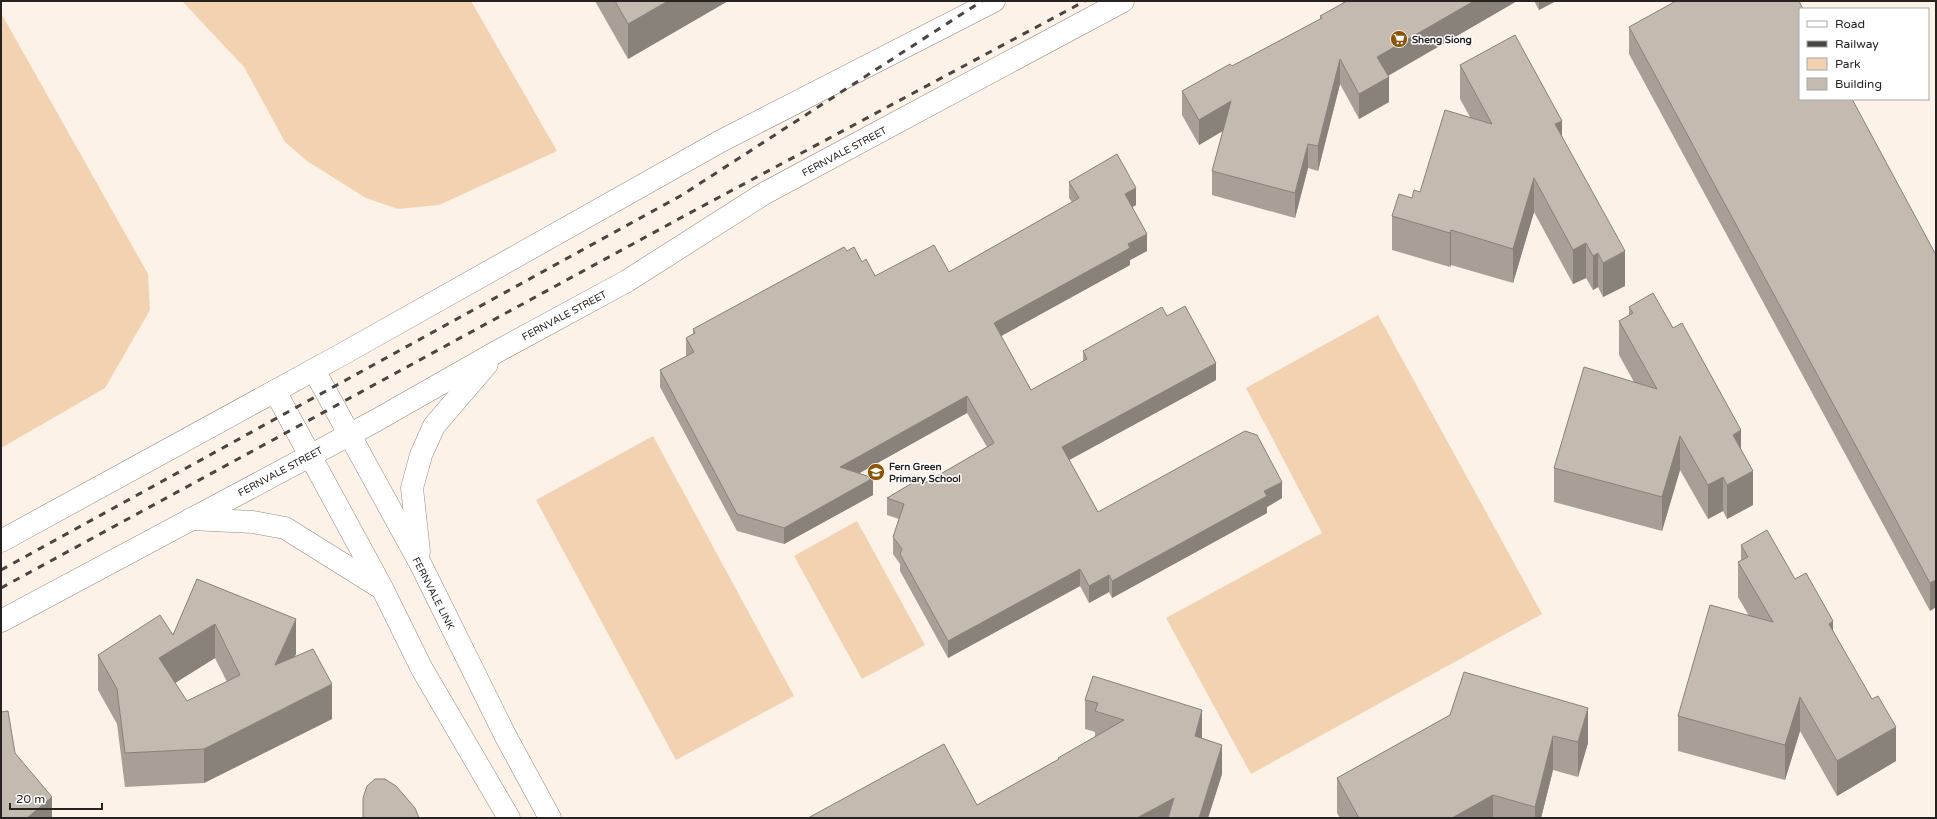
<svg xmlns="http://www.w3.org/2000/svg" width="1937" height="819" viewBox="0 0 1937 819" font-family="'Varela Round',sans-serif">
  <style>
    .green { fill: #f3d2b1 }
    .lines { fill: none; stroke-linecap: round; stroke-linejoin: round }
    .minor-casing { stroke: #938a81; stroke-width: 23 }
    .minor { stroke: #fff; stroke-width: 22 }
    .rail { stroke: #4a4541; stroke-width: 3; stroke-dasharray: 7 7; stroke-linecap: butt }
    .wall { fill: #a8a097; fill-rule: evenodd }
    .shaded-wall { fill: #88827b }
    .building { fill: #c3bab0; stroke: #88827b; fill-rule: evenodd }
    .labels { text-anchor: middle; stroke-width: 3; stroke-linejoin: round; paint-order: stroke }
    .poi-label { font-size: 10px; font-weight: bold; fill: #272320; stroke: #fff; text-anchor: start }
    .street-label { font-size: 10px; fill: #272320; stroke: #fff }
  </style>
  <rect width="100%" height="100%" fill="#fcf2e8"/>
  <g class="green">
    <polygon points="182,1 471,1 557,151 439,205 398,209 366,198 307,161 285,142 244,67"/>
    <polygon points="1,13 148,274 150,310 105,388 1,448"/>
    <polygon points="1378,315 1542,614 1251,774 1166,618 1322,533 1246,388"/>
    <polygon points="653,436 794,696 676,760 536,500"/>
    <polygon points="857,521 925,645 862,679 794,556"/>
  </g>
  <g class="lines">
    <defs>
      <g id="minor">
        <polyline points="314,370 420,563 505,735 550,818"/>
        <polyline points="275,391 382,588 422,669 509,818"/>
        <polyline points="191,519 253,522 285,528 381,588"/>
        <polyline points="1,541 339,356 721,141 994,1"/>
        <polyline points="419,552 412,488 421,455 434,426 487,364"/>
        <polyline points="1,621 375,421 498,351 627,281 765,193 1123,1"/>
      </g>
    </defs>
    <use href="#minor" class="minor-casing"/>
    <use href="#minor" class="minor"/>
    <g class="rail">
      <polyline points="1,570 682,195 982,1"/>
      <polyline points="1,588 686,215 1085,1"/>
    </g>
  </g>
  <g class="wall">
    <polygon points="595,1 728,1 628,59"/>
    <polygon points="1343,1 1517,1 1388,76 1389,102 1359,119 1340,84 1318,171 1308,168 1295,218 1212,195 1212,171 1223,131 1199,145 1182,115 1182,91 1232,66 1320,19 1320,16 1343,4"/>
    <polygon points="1534,1 1556,1 1539,10"/>
    <polygon points="1629,27 1936,255 1936,607 1930,611 1629,54"/>
    <polygon points="1460,65 1562,136 1625,286 1603,297 1598,287 1593,290 1586,278 1573,284 1534,212 1513,283 1451,265 1450,267 1392,250 1392,216 1420,192 1470,117 1460,99"/>
    <polygon points="1069,182 1136,205 1132,207 1147,251 1130,260 1130,265 1001,336 1031,390 1083,362 1083,351 1167,316 1216,380 1069,460 1098,512 1282,498 1267,507 1267,513 1112,598 1109,592 1089,603 1080,586 948,658 900,571 900,564 893,554 893,537 899,519 887,515 887,498 925,483 987,447 967,413 859,473 873,495 784,544 737,531 660,387 660,370 687,356 686,355 686,338 693,334 693,329 847,251 862,262 875,276 949,272 1072,202 1069,198"/>
    <polygon points="1629,307 1741,449 1753,505 1727,519 1723,511 1708,519 1680,470 1662,531 1554,502 1554,468 1634,382 1619,355 1619,321 1629,315"/>
    <polygon points="1741,545 1795,579 1833,632 1896,761 1837,796 1800,731 1785,780 1678,751 1678,716 1749,616 1738,597 1738,562 1741,560"/>
    <path d="M197,579l99,75 -2,3 38,62 -128,64 -79,4 -8,-63 -19,-34v-35l75,-20zM215,658l12,24 -40,19 -12,-18z"/>
    <polygon points="1093,676 1202,739 1222,774 1208,818 808,818 977,805 1058,760 1058,758 1095,737 1095,732 1085,729 1085,700"/>
    <polygon points="1450,715 1588,743 1578,777 1553,770 1541,818 1340,818 1337,813 1337,778"/>
  </g>
  <g class="shaded-wall">
    <polygon points="668,1 728,1 628,59 628,24"/>
    <polygon points="1474,1 1517,1 1377,82 1377,57"/>
    <polygon points="1539,1 1556,1 1539,10"/>
    <polygon points="1340,59 1340,84 1318,171 1318,146"/>
    <polygon points="1389,77 1389,102 1359,119 1359,94"/>
    <polygon points="1231,101 1231,126 1199,145 1199,120"/>
    <polygon points="1562,121 1562,155 1555,124"/>
    <polygon points="1308,144 1308,168 1295,218 1295,193"/>
    <polygon points="1534,178 1534,212 1513,283 1513,249"/>
    <polygon points="1136,188 1136,205 1125,211 1125,194"/>
    <polygon points="1451,230 1451,265 1450,267 1450,233"/>
    <polygon points="1147,234 1147,251 1130,260 1130,265 994,340 994,323 1128,244"/>
    <polygon points="1586,243 1586,278 1573,284 1573,250"/>
    <polygon points="1625,251 1625,286 1603,297 1603,263"/>
    <polygon points="1598,253 1598,287 1593,290 1593,256"/>
    <polygon points="1216,363 1216,380 1062,464 1062,447"/>
    <polygon points="967,396 967,413 840,484 840,467"/>
    <polygon points="1741,430 1741,465 1733,435"/>
    <polygon points="1680,436 1680,470 1662,531 1662,497"/>
    <polygon points="1753,471 1753,505 1727,519 1727,485"/>
    <polygon points="1723,477 1723,511 1708,519 1708,485"/>
    <polygon points="873,478 873,495 784,544 784,528"/>
    <polygon points="1282,482 1282,498 1267,507 1267,513 1112,598 1112,581 1264,491"/>
    <polygon points="1080,569 1080,586 948,658 948,641"/>
    <polygon points="1109,575 1109,592 1089,603 1089,586"/>
    <polygon points="1936,580 1936,607 1930,611 1930,583"/>
    <polygon points="296,619 296,654 275,700 275,665"/>
    <polygon points="1833,621 1833,656 1829,624"/>
    <polygon points="215,624 215,658 159,693 159,658"/>
    <polygon points="332,684 332,719 204,783 204,749"/>
    <polygon points="1800,697 1800,731 1785,780 1785,745"/>
    <polygon points="1588,708 1588,743 1578,777 1578,742"/>
    <polygon points="1202,710 1202,739 1195,736"/>
    <polygon points="1896,727 1896,761 1837,796 1837,761"/>
    <polygon points="1553,736 1553,770 1541,818 1535,818 1535,807"/>
    <polygon points="1222,745 1222,774 1208,818 1199,818"/>
    <polygon points="1493,795 1493,818 1452,818"/>
    <polygon points="52,797 52,818 27,818"/>
    <polygon points="1174,798 1174,818 1137,818"/>
  </g>
  <g class="building">
    <polygon points="615,1 668,1 628,24"/>
    <polygon points="1347,1 1474,1 1377,57 1389,77 1359,94 1340,59 1318,146 1308,144 1295,193 1212,171 1231,101 1199,120 1182,91 1230,64 1232,66 1322,18 1320,16"/>
    <polygon points="1676,1 1799,1 1803,9 1800,9 1800,99 1852,99 1936,255 1936,580 1930,583 1629,27"/>
    <polygon points="1515,35 1562,121 1555,124 1625,251 1603,263 1598,253 1593,256 1586,243 1573,250 1534,178 1513,249 1451,230 1450,233 1392,216 1399,194 1412,198 1414,190 1420,192 1445,110 1492,124 1460,65"/>
    <polygon points="1117,154 1136,188 1125,194 1147,234 1128,244 1130,248 994,323 1031,390 1087,359 1083,351 1162,307 1167,316 1185,306 1216,363 1062,447 1098,512 1245,431 1257,435 1282,482 1264,491 1267,496 1112,581 1109,575 1089,586 1080,569 948,641 900,554 902,549 893,537 904,504 887,498 914,482 925,483 994,443 967,396 840,467 873,478 784,528 737,514 660,370 694,352 686,338 695,333 693,329 844,247 847,251 854,247 862,262 866,259 875,276 934,245 949,272 1079,198 1069,182"/>
    <polygon points="1653,293 1673,328 1682,323 1741,430 1733,435 1753,471 1727,485 1723,477 1708,485 1680,436 1662,497 1554,468 1584,367 1657,389 1619,321 1633,313 1629,307"/>
    <polygon points="1767,530 1795,579 1806,573 1833,621 1829,624 1872,699 1878,696 1896,727 1837,761 1800,697 1785,745 1678,716 1710,605 1773,622 1738,562 1748,557 1741,545"/>
    <path d="M197,579l99,40 -21,46 38,-16 19,35 -128,65 -79,4 -8,-64 -19,-34 62,-40 13,20zM215,624l25,51 -53,26 -28,-43z"/>
    <polygon points="1464,672 1588,708 1578,742 1553,736 1535,807 1493,795 1452,818 1359,818 1337,778 1450,715"/>
    <polygon points="1093,676 1202,710 1195,736 1222,745 1199,818 1168,818 1174,798 1137,818 808,818 944,744 977,805 1059,759 1058,758 1124,720 1095,711 1098,703 1085,700"/>
    <polygon points="8,711 15,753 52,797 27,818 1,818 1,712"/>
    <polygon points="375,779 385,779 396,786 415,808 419,818 363,818 363,798 367,786"/>
  </g>
  <defs>
    <symbol id="supermarket-disc" viewBox="-11 -11 22 22"><circle r="9.5" fill="#8b5505" stroke="#fff"/><path d="M-6-5.5h2.5l.6 2H6L4.5 2H-2.5L-4.4-4H-6ZM-1.5 3.2a1.3 1.3 0 1 0 .1 0ZM3 3.2a1.3 1.3 0 1 0 .1 0Z" fill="#fff"/></symbol>
    <symbol id="school-disc" viewBox="-11 -11 22 22"><circle r="9.5" fill="#8b5505" stroke="#fff"/><path d="M0-5L7-2L0 1L-7-2ZM-4 1L0 2.5L4 1V4Q0 6-4 4Z" fill="#fff"/></symbol>
  </defs>
  <g fill-rule="evenodd">
    <use href="#supermarket-disc" x="1389" y="29" width="20" height="20"/>
    <use href="#school-disc" x="866" y="462" width="20" height="20"/>
  </g>
  <g class="labels">
    <g class="poi-label">
      <text x="1412" y="43">Sheng Siong</text>
      <text x="889" y="470">Fern Green<tspan x="889" dy="12">Primary School</tspan></text>
    </g>
    <g class="street-label">
      <text transform="translate(844 151) rotate(-28)" y="4">FERNVALE STREET</text>
      <text transform="translate(564 315) rotate(-28)" y="4">FERNVALE STREET</text>
      <text transform="translate(280 471) rotate(-28)" y="4">FERNVALE STREET</text>
      <text transform="translate(434 593) rotate(63)" y="4">FERNVALE LINK</text>
    </g>
  </g>
  <rect width="1937" height="819" fill="none" stroke="#272320" stroke-width="4"/>
  <rect x="1799" y="8" width="130" height="92" fill="#ffffff" stroke="#a9a7a6"/>
  <rect x="1807" y="21" width="20" height="6" fill="#ffffff" stroke="#a9a7a6"/>
  <text x="1835" y="28" font-size="12" fill="#272320">Road</text>
  <rect x="1807" y="41" width="20" height="6" fill="#4a4541" stroke="#a9a7a6"/>
  <text x="1835" y="48" font-size="12" fill="#272320">Railway</text>
  <rect x="1807" y="58" width="20" height="12" fill="#f3d2b1" stroke="#a9a7a6"/>
  <text x="1835" y="68" font-size="12" fill="#272320">Park</text>
  <rect x="1807" y="78" width="20" height="12" fill="#c3bab0" stroke="#a9a7a6"/>
  <text x="1835" y="88" font-size="12" fill="#272320">Building</text>
  <path d="M10 803v6h92v-6" fill="none" stroke="#272320" stroke-width="2"/>
  <text x="16" y="803" font-size="12" fill="#272320" stroke="#ffffff" stroke-width="3" paint-order="stroke">20 m</text>
</svg>
